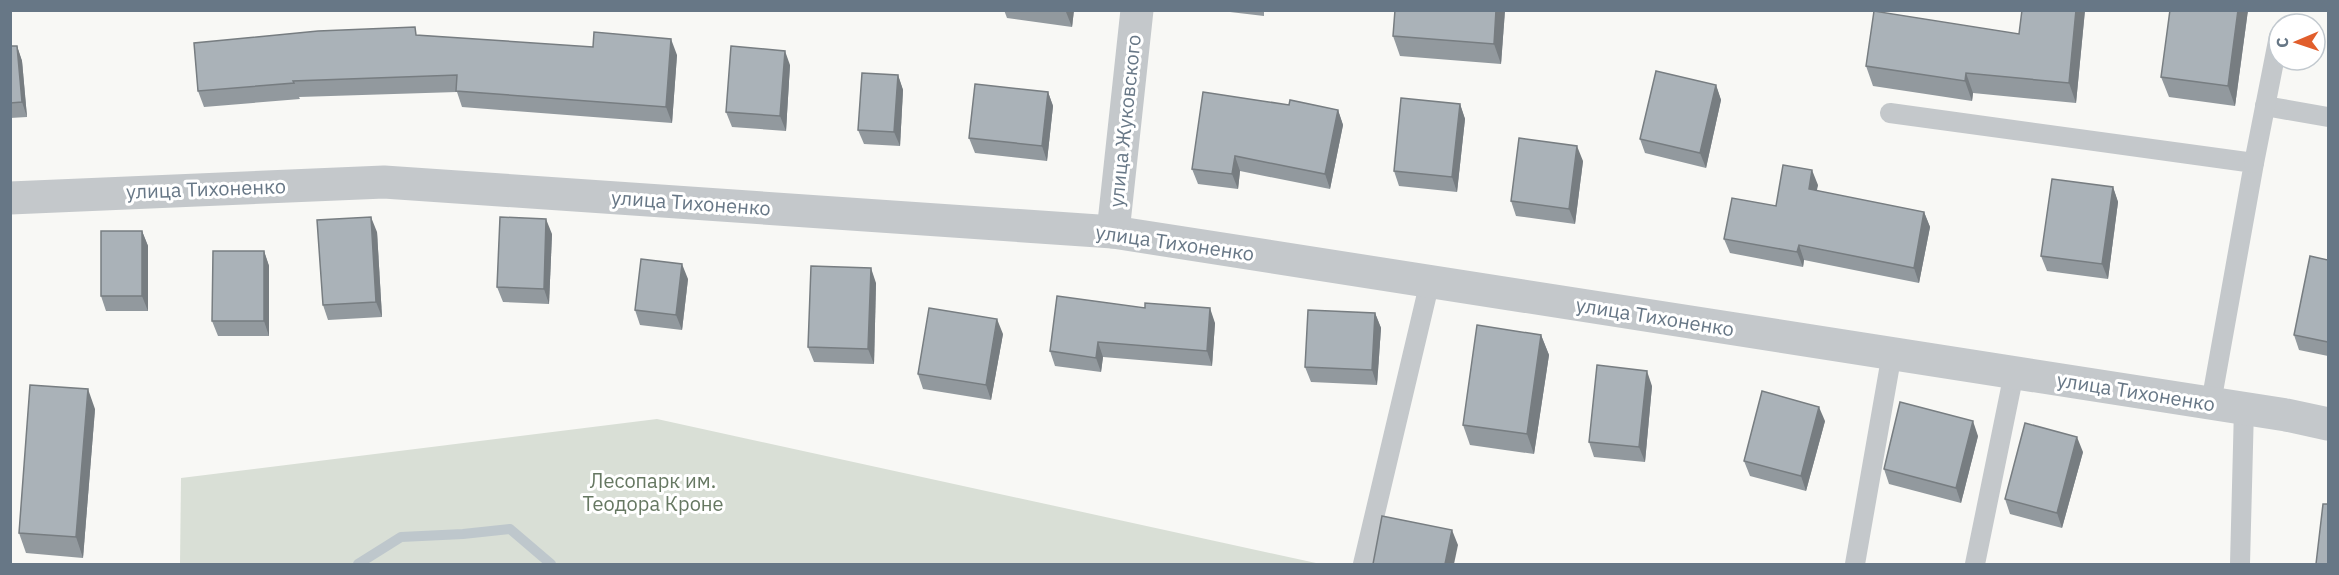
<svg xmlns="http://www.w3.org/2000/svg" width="2339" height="575" viewBox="0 0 2339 575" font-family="'IBM Plex Sans',sans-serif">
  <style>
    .green { fill: #d9dfd6 }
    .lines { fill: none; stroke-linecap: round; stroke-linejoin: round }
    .stream { stroke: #bec7cc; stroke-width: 10 }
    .lane { stroke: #c4c8cb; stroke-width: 20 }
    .street { stroke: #c4c8cb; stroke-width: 33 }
    .wall { fill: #92999e }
    .shaded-wall { fill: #777d81 }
    .building { fill: #aab2b8; stroke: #777d81; stroke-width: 1.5 }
    .labels { text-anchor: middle; stroke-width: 6; stroke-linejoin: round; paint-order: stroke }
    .street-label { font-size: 20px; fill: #677786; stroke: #fff }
    .park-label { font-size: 20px; fill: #667862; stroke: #fff }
  </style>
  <rect width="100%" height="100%" fill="#f8f8f5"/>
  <polygon class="green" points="657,419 1316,563 1316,564 180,564 181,478"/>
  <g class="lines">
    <polyline class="stream" points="358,564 401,537 463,534 510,529 551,564"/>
    <g class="lane">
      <polyline points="2265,106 2328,117"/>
      <polyline points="1890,113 2254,163 2211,403"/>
      <polyline points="2254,163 2279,36"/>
      <polyline points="1363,564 1430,281"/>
      <polyline points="1855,564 1892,353"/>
      <polyline points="1975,564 2014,373"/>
      <polyline points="2240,564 2244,408"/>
    </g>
    <g class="street">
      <polyline points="10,198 384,182 1113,232 2286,415 2328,424"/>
      <polyline points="1113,232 1137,10"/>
    </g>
  </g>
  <g class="wall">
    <polygon points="1004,10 1074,10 1072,27 1007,18"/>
    <polygon points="1213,10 1264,10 1264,16"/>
    <polygon points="1395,10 1505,10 1501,64 1400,56 1393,36"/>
    <polygon points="2085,10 2076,103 1973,93 1972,101 1873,86 1866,66 2019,34"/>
    <polygon points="2248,10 2235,106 2169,97 2161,77"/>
    <polygon points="418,35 677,55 672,123 462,107 457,92 299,97 300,99 204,107 198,91"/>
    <polygon points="10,46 17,46 22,61 27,117 10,118"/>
    <polygon points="790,65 786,131 732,127 726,112"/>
    <polygon points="898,75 903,90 900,146 864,144 858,130"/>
    <polygon points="1716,85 1721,100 1706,168 1645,153 1640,139"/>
    <polygon points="1048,92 1053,106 1047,161 975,153 969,138"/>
    <polygon points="1460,104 1465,119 1457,192 1399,186 1394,171"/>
    <polygon points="1289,105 1338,110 1343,125 1330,189 1240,171 1238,189 1198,184 1192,169"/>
    <polygon points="1583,161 1575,224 1516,216 1511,201"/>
    <polygon points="1818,185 1816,191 1924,212 1930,227 1919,283 1804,260 1803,267 1730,253 1724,239 1776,206"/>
    <polygon points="2113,187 2118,202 2108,279 2047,271 2041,256"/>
    <polygon points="142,231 148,246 148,311 106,311 101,296"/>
    <polygon points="377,232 382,317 328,320 323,305"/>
    <polygon points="552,234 549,304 503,302 497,287"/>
    <polygon points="264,251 269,266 269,336 218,336 212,321"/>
    <polygon points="2328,260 2328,356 2299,350 2294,335"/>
    <polygon points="688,279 682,330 640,325 635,310"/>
    <polygon points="876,283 874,364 814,362 808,347"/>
    <polygon points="1057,296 1215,323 1212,366 1103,357 1101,372 1055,366 1050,351"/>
    <polygon points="1375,313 1381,328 1377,385 1311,382 1305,367"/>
    <polygon points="1003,334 991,400 923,389 918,374"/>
    <polygon points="1541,335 1549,355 1534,454 1470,445 1463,425"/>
    <polygon points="1652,386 1645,462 1594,457 1589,442"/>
    <polygon points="95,409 83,558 26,553 19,533"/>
    <polygon points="1825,421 1806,491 1750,476 1744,461"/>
    <polygon points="1978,436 1961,503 1889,484 1884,469"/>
    <polygon points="2083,452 2062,528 2010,514 2005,499"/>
  </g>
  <g class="shaded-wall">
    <polygon points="1067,10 1074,10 1072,27 1066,12"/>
    <polygon points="1496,10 1505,10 1501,64 1494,44"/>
    <polygon points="2076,10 2085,10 2076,103 2069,83"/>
    <polygon points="2238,10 2248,10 2235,106 2228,86"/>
    <polygon points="671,39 677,55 672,123 666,107"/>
    <polygon points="17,46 22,61 27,117 22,102"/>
    <polygon points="785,51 790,65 786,131 780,116"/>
    <polygon points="1966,73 1973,93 1972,101 1965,81"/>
    <polygon points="898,75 903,90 900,146 894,132"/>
    <polygon points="1716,85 1721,100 1706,168 1700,153"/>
    <polygon points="1048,92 1053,106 1047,161 1042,146"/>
    <polygon points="1460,104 1465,119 1457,192 1452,177"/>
    <polygon points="1338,110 1343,125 1330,189 1325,174"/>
    <polygon points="1577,146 1583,161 1575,224 1569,209"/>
    <polygon points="1235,156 1240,171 1238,189 1232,174"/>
    <polygon points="1812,170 1818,185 1814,204 1809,189"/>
    <polygon points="2113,187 2118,202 2108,279 2102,264"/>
    <polygon points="1924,212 1930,227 1919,283 1914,268"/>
    <polygon points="371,217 377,232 382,317 376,302"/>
    <polygon points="546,219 552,234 549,304 544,289"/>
    <polygon points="142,231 148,246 148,311 142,296"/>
    <polygon points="1799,245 1804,260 1803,267 1797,252"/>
    <polygon points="264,251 269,266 269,336 264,321"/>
    <polygon points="682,264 688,279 682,330 676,315"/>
    <polygon points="871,268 876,283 874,364 868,349"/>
    <polygon points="1210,308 1215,323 1212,366 1207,351"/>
    <polygon points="1375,313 1381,328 1377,385 1372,370"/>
    <polygon points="997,319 1003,334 991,400 986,385"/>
    <polygon points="1541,335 1549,355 1534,454 1527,434"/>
    <polygon points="1098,342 1103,357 1101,372 1096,358"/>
    <polygon points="1647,371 1652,386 1645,462 1639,447"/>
    <polygon points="88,389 95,409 83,558 76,537"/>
    <polygon points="1819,407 1825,421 1806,491 1801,476"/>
    <polygon points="1973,421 1978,436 1961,503 1956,488"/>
    <polygon points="2077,437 2083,452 2062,528 2057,513"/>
    <polygon points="1452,530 1458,545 1454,564 1445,564"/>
  </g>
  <g class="building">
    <polygon points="1395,10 1496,10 1494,44 1393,36"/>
    <polygon points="2022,10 2076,10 2069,83 1966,73 1965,81 1866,66 1874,11 2019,34"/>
    <polygon points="2170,10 2238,10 2228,86 2161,77"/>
    <polygon points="415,27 416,35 593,47 594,32 671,39 666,107 456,91 457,75 293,81 294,83 198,91 194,43 318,31"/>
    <polygon points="10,46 17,46 22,102 10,103"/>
    <polygon points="731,46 785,51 780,116 726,112"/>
    <polygon points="1656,71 1716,85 1700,153 1640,139"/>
    <polygon points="862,73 898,75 894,132 858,130"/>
    <polygon points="975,84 1048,92 1042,146 969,138"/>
    <polygon points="1203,92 1289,105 1290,100 1338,110 1325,174 1235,156 1232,174 1192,169"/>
    <polygon points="1401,98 1460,104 1452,177 1394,171"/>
    <polygon points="1519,138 1577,146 1569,209 1511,201"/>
    <polygon points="1783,165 1812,170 1809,189 1924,212 1914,268 1799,245 1797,252 1724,239 1732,198 1776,206"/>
    <polygon points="2052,179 2113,187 2102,264 2041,256"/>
    <polygon points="371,217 376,302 323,305 317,220"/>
    <polygon points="500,217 546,219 544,289 497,287"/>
    <rect x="101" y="231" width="41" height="65"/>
    <polygon points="213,251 264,251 264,321 212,321"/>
    <polygon points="2310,256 2328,260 2328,342 2294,335"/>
    <polygon points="641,259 682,264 676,315 635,310"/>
    <polygon points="811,266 871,268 868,349 808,347"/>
    <polygon points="1057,296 1145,308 1145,303 1210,308 1207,351 1098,342 1096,358 1050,351"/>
    <polygon points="929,308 997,319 986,385 918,374"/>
    <polygon points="1308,310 1375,313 1372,370 1305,367"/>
    <polygon points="1477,325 1541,335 1527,434 1463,425"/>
    <polygon points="1597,365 1647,371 1639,447 1589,442"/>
    <polygon points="30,385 88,389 76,537 19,533"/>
    <polygon points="1762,391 1819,407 1801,476 1744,461"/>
    <polygon points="1900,402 1973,421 1956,488 1884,469"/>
    <polygon points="2025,423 2077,437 2057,513 2005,499"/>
    <polygon points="2323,504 2328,504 2328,564 2316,564"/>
    <polygon points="1382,516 1452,530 1445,564 1373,564"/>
  </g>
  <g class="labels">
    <g class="street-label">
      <text transform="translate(1125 121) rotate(-84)" y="7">улица Жуковского</text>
      <text transform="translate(206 189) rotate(-2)" y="7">улица Тихоненко</text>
      <text transform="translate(691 203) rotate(4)" y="7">улица Тихоненко</text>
      <text transform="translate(1175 243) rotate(8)" y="7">улица Тихоненко</text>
      <text transform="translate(1655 317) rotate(9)" y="7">улица Тихоненко</text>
      <text transform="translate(2136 392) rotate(9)" y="7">улица Тихоненко</text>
    </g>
    <g class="park-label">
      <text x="653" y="488">Лесопарк им.<tspan x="653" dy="23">Теодора Кроне</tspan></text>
    </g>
  </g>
  <rect width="2339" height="575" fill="none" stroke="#677786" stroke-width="24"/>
  <g transform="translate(2297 42) rotate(268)"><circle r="28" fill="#ffffff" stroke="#c2c9cf" stroke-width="1.5"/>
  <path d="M0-4.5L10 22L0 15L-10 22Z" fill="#e15e2c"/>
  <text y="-9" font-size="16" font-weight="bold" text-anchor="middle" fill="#677786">С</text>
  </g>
</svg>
